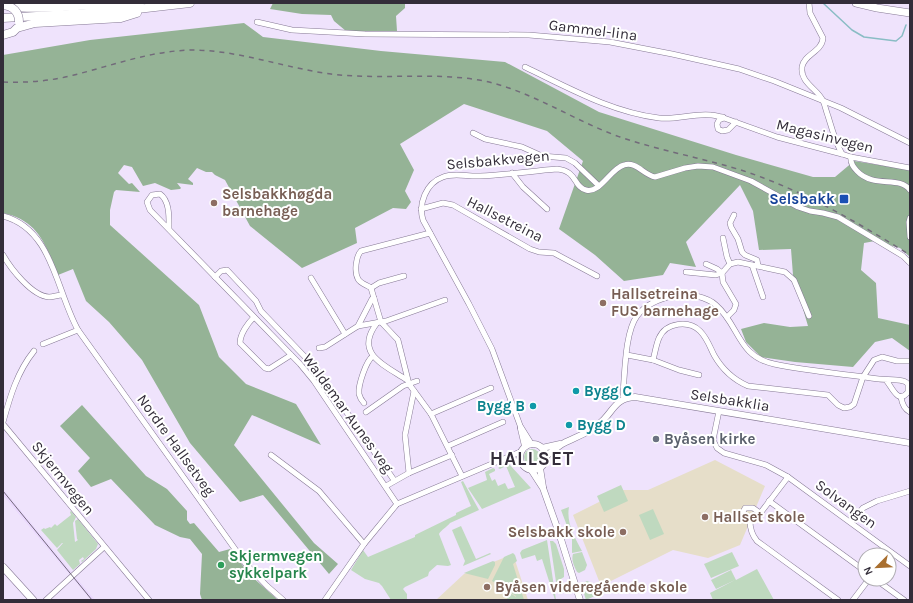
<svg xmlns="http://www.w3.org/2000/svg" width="913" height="603" viewBox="0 0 913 603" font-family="Karla,sans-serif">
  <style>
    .built { fill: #ead8fe }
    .education { fill: #e6dec9 }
    .green { fill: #bfd9bf }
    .forest { fill: #95b396 }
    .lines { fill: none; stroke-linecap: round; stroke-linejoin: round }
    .stream { stroke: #8abdc5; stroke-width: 1.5 }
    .minor-casing { stroke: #867995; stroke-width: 6 }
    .tertiary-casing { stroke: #867995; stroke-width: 7 }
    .secondary-casing { stroke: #867995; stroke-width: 8 }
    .trunk-casing { stroke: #867995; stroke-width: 9 }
    .minor { stroke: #fff; stroke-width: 5 }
    .tertiary { stroke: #fff; stroke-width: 6 }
    .secondary { stroke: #fff; stroke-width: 7 }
    .trunk { stroke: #fff; stroke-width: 8 }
    .tram { stroke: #726a7a; stroke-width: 1 }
    .rail { stroke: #726a7a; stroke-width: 1.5; stroke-dasharray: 5 5; stroke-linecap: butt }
    .trunk-bridge-casing { stroke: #867995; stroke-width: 9; stroke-linecap: butt }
    .trunk-bridge { stroke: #fff; stroke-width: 8 }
    .transit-dot { fill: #1a4fb4; stroke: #fff; stroke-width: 1.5 }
    .education-dot { fill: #8d6e63; stroke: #fff; stroke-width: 1.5 }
    .culture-dot { fill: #0f9aa8; stroke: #fff; stroke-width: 1.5 }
    .worship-dot { fill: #6b7280; stroke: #fff; stroke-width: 1.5 }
    .leisure-dot { fill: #2e9e5b; stroke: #fff; stroke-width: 1.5 }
    .labels { text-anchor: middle; stroke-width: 4; stroke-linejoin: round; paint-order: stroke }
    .street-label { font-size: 15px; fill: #332d39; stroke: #fff }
    .education-label { font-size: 15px; font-weight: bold; fill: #785e54; stroke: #fff; text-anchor: start }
    .transit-label { font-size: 15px; font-weight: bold; fill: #164399; stroke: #fff; text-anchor: end }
    .culture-label { font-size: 15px; font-weight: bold; fill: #0d838f; stroke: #fff; text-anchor: start }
    .worship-label { font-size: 15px; font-weight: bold; fill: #5b616d; stroke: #fff; text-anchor: start }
    .leisure-label { font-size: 15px; font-weight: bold; fill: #27864d; stroke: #fff; text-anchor: start }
    .district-label { font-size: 19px; font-weight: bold; letter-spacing: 1px; fill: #332d39; stroke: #fff }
  </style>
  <rect width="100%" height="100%" fill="#efe3fc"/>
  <polygon class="built" points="3,489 72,573 95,600 91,600 3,495"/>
  <g class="education">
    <polygon points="715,460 765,486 740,545 708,558 673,550 601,586 573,515 623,490 648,490"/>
    <polygon points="513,554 528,600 436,600 464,574"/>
  </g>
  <g class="green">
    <circle cx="532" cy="457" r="8"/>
    <polygon points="509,464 531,488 482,509 468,488 487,480 485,472 493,468 495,469 495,471 489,474 492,481 495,479 498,486 505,483 508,489 515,487 506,466 500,469 498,468 503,465"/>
    <path d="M463,481l16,29 -29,13c-3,4 -9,7 -11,11l12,31 -3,1 -11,-1 -8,7 -1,4 -23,11 -2,2 4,5v6h-16l-9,-14 -3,-3 -14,-4 -14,-9 12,-20 5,7 47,-20v-2l41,-20v-2l15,-7 -10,-24z"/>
    <polygon points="621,485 628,501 604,512 597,496"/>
    <path d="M569,507c-3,16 6,31 13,44l-10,2v-14l-11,-29z"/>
    <polygon points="653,509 664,534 650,540 639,515"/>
    <polygon points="71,511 76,517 73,523 75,542 78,540 77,539 75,521 78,519 98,544 96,549 82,562 81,561 84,559 83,557 79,560 80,564 73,570 57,550 63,543 62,543 57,548 41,530 44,528 45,529 50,527 51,528 55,524 57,526 71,515 70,512"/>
    <polygon points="461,526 476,559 490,553 491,554 463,566 465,561 452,530"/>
    <polygon points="547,540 556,600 555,600 542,559 537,561 535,555 522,559 520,553 522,550"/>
    <polygon points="550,541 553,541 556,544 564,569 564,577 556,582"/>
    <path d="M582,552l5,13 -2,5 -6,3 -2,-1c-3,-6 -6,-12 -4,-18z"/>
    <polygon points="732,552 739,566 711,578 704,564"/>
    <polygon points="513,553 515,555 517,561 513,564 524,600 508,600 505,594 507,591 516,597 516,596 492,581 504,557"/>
    <polygon points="493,561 495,562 495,565 488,579 464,573"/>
    <polygon points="757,569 774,600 713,600 710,593 735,580 716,589 711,580 731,570 736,580"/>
    <polygon points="587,581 592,583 595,589 595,596 588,599 589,600 586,600 581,584"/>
  </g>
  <g class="forest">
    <polygon points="273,3 405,3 405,8 396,16 397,31 346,31 334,21 331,15 302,14 270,9"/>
    <path d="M244,23l19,14 118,14 124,11 94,50 137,43 77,22h22l19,-16 56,9v87l-10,-9 -25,-7 -11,2 -3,27 15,13 2,35 32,7v26l-18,-13 -17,4 -22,25 -58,-5 -34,-5 -15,-15 -5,-13 23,-6 26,4 18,-1 -15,-51 -2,-26 -32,1 -6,-39 -13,-26 -54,57 10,25 -26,-4 -7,12 -39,6 -29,-26 -36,-26 24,-68 -36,-30 -83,-27 -64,40 14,26 -9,21 6,11 -5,7 -13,-1 -38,20 2,15 -55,25 -52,-42 -25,-46 -10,-5 -3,-3h-6l-9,-4 -9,11 5,4v2l-16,-2 4,5 -1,1 -9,1 -16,-7 -12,3 -11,-19 -8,-2 -6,8 11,11 3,-1 8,9 -24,-2 -2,2 -4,18v15l89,80 20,52 27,27 50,20 25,41 -69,-30 -18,30 80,98 24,21 -9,10 -66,-79 -23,7 -50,-59 -48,-83 -33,-38 -23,-21 -13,-32 -15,6c-12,-30 -20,-55 -55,-62v-158l87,-15z"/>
    <polygon points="82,405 146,476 167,489 187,511 187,520 190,524 194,523 219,552 230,549 250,575 278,600 202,600 200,594 202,554 190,539 180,537 155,525 111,479 91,487 78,471 90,458 60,426"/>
  </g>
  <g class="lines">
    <polyline class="stream" points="823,3 852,30 864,37 896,41 902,36 906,25"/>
    <defs>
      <g id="minor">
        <path d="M809,3l1,10 13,25c-1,14 -19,16 -21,29 -2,16 16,22 21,34 2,4 3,10 5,15 4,13 7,25 14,38"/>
        <polyline points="257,22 292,30 365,34 529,35 610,42 672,54 739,69 774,81 841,108 910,143"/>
        <path d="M525,67c44,21 86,45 134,51 18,2 35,-5 52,-3 4,0 8,2 12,2"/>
        <polyline points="736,122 728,130 722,131 718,129 717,124 719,120 724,118 777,137 842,154 851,157 910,168"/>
        <polyline points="473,133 485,139 522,147 542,156 566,158 575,163 599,186"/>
        <path d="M851,157c-1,6 2,10 6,14 17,18 42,4 53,19"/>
        <polyline points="512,173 523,187 547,209"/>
        <polyline points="421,209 443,203 453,205 530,249 539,252 554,253 597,276"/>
        <polyline points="734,215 730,223 731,227 738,239 742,252 745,255 757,260 758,266"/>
        <path d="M3,216c50,13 53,75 75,114l167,233 22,23 16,14"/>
        <polyline points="910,218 909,222 910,237"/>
        <path d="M169,229c0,-11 1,-28 -9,-35l-8,1 -5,7 3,8 150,154 14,17 83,123"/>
        <path d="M430,233l-69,18c-5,5 -7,21 -3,28 3,5 9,6 13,9l10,34 17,18 11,44 22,30 31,62"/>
        <polyline points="723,238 727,257 730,264"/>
        <path d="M3,255c8,14 29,41 46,42 4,0 9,-2 13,-2"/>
        <polyline points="752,265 763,297"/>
        <polyline points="686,272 716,275 722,273 717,269 706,264"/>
        <polyline points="215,277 221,271 227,270 256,301 261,311 307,359"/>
        <polyline points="311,278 345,334"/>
        <polyline points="371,288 379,283 404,276"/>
        <path d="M254,317c-6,6 -14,17 -14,26l25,25 4,1 22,-14"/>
        <polyline points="727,317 734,310 736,304 723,282 722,273 730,264 738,262 785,272 794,280 809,316"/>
        <path d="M377,323c-24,31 9,43 30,57"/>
        <polyline points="358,326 372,299 374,298"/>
        <polyline points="43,344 78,330"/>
        <polyline points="319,348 325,347 358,326 386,321 445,300"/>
        <path d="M627,355l26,5c2,-7 3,-15 6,-22 7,-16 30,-18 41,-7 7,7 10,16 14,24 8,14 20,25 34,31l80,9 10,10 6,3 6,-1 4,-3 9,-27 11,-17 8,-3 15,4h13"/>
        <polyline points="308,357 394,480"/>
        <polyline points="653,360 679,370 699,375"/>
        <path d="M901,397c1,7 3,12 9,15"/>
        <path d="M624,399l-1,-6c2,-21 2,-61 14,-77 9,-13 25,-18 39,-21 12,-2 31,2 40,10 24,21 21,51 58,59 34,7 70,10 105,15 7,1 16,0 24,2 2,0 3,1 5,3v8c-10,13 -16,-5 -22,-12"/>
        <path d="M364,403c-3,-3 -4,-5 -5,-9 -1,-9 7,-33 14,-38"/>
        <polyline points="719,411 713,440 717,448 724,453 766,465 788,477 910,566"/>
        <polyline points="366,412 403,386 417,381"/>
        <polyline points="431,414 491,388"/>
        <path d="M3,422c7,-25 14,-50 31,-71"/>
        <polyline points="3,424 149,600"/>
        <path d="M521,428l-29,-79 -23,-45 -46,-84c-5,-16 3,-37 20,-43 12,-5 25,0 37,-1 26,-1 52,-5 77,-7 21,2 16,18 29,21 14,4 25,-22 38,-25 12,-4 20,10 31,12l30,-9 13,-2 15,1 38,14 47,26 12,4 13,2 15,4 65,39 7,7"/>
        <polyline points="448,446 503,422"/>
        <polyline points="271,455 319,491 364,544"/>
        <polyline points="502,460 520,461"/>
        <polyline points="409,473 405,435 414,391"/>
        <polyline points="386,486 409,473 452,455"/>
        <polyline points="769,501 865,571"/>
        <polyline points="760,513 753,508 745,508 742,514 744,518 747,521 755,520 788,477"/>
        <path d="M750,521c0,9 2,14 7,20l81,59"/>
        <polyline points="851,522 863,508 877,501 910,491"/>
        <polyline points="875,579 904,600"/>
        <polyline points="46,600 104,547"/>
        <polyline points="325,600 364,544 397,504 520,452"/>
        <polyline points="853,600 869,579"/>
      </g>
      <g id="tertiary">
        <polyline points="521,428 531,444"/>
        <polyline points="521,429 525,446"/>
        <circle cx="533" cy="457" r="13"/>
        <polyline points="542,448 560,444"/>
        <path d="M546,456c6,-4 11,-9 18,-13 12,-6 25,-10 35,-19 14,-11 15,-26 36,-27l275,46"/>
        <polyline points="540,468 543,487"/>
        <polyline points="532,471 543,488 559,533 580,600"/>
      </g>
      <g id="secondary">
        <polyline points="856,3 877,8 910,13"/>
        <polyline points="3,567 33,600"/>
      </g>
      <g id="trunk">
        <path d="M12,7c42,4 85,-6 128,-1"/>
        <polyline points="3,18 120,11 190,3"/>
        <polyline points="3,35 13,32 17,28 35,23 121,18 137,13"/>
      </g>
    </defs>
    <use href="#minor" class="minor-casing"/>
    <use href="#tertiary" class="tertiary-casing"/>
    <use href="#secondary" class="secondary-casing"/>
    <use href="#trunk" class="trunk-casing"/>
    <use href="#minor" class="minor"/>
    <use href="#tertiary" class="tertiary"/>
    <use href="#secondary" class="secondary"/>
    <use href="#trunk" class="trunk"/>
    <polyline class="tram" points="3,491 92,600"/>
    <path class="rail" d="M3,82c24,1 48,-1 71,-7 40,-10 79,-25 121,-25 46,1 90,18 136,24 49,6 99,-2 148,6 50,9 93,40 141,57 41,14 83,21 124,34 60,20 113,51 166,84"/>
    <defs>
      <path id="trunk-bridge" d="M3,5c10,1 16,7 16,17"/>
    </defs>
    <use href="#trunk-bridge" class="trunk-bridge-casing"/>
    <use href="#trunk-bridge" class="trunk-bridge"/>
  </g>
  <rect class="transit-dot" x="839" y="194" width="10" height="10" rx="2"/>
  <g class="education-dot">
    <circle cx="214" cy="203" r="4"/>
    <circle cx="603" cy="303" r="4"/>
    <circle cx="705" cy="517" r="4"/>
    <circle cx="623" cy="532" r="4"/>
    <circle cx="487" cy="587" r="4"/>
  </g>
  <g class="culture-dot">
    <circle cx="576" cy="391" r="4"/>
    <circle cx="533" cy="406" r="4"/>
    <circle cx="569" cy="425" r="4"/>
  </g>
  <circle class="worship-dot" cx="656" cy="439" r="4"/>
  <circle class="leisure-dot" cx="221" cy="565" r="4"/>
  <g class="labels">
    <g class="street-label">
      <text transform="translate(593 30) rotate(7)" y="5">Gammel-lina</text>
      <text transform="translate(825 136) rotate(14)" y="5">Magasinvegen</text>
      <text transform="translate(498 160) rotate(-5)" y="5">Selsbakkvegen</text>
      <text transform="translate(505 219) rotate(27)" y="5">Hallsetreina</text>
      <text transform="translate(730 400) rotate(9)" y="5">Selsbakklia</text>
      <text transform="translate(348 413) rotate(54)" y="5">Waldemar Aunes veg</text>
      <text transform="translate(176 445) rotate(54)" y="5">Nordre Hallsetveg</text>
      <text transform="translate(63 478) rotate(51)" y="5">Skjermvegen</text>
      <text transform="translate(846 504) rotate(36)" y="5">Solvangen</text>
    </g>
    <g class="education-label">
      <text x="222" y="199">Selsbakkhøgda<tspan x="222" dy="17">barnehage</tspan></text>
      <text x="611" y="299">Hallsetreina<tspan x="611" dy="17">FUS barnehage</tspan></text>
      <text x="713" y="522">Hallset skole</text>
      <text x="615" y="537" text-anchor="end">Selsbakk skole</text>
      <text x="495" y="592">Byåsen videregående skole</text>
    </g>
    <g class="transit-label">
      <text x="835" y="204">Selsbakk</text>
    </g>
    <g class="culture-label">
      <text x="584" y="396">Bygg C</text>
      <text x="525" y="411" text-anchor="end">Bygg B</text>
      <text x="577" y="430">Bygg D</text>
    </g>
    <g class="worship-label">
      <text x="664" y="444">Byåsen kirke</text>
    </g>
    <g class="leisure-label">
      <text x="229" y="561">Skjermvegen<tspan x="229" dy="17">sykkelpark</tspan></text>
    </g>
    <g class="district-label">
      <text x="532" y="465">HALLSET</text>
    </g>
  </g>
  <rect width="913" height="603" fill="none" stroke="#332d39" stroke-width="8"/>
  <g transform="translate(877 567) rotate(246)"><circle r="19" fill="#ffffff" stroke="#adabb0"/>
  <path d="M0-3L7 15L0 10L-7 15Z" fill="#a96f2f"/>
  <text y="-6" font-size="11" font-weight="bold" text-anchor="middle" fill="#332d39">N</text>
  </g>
</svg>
